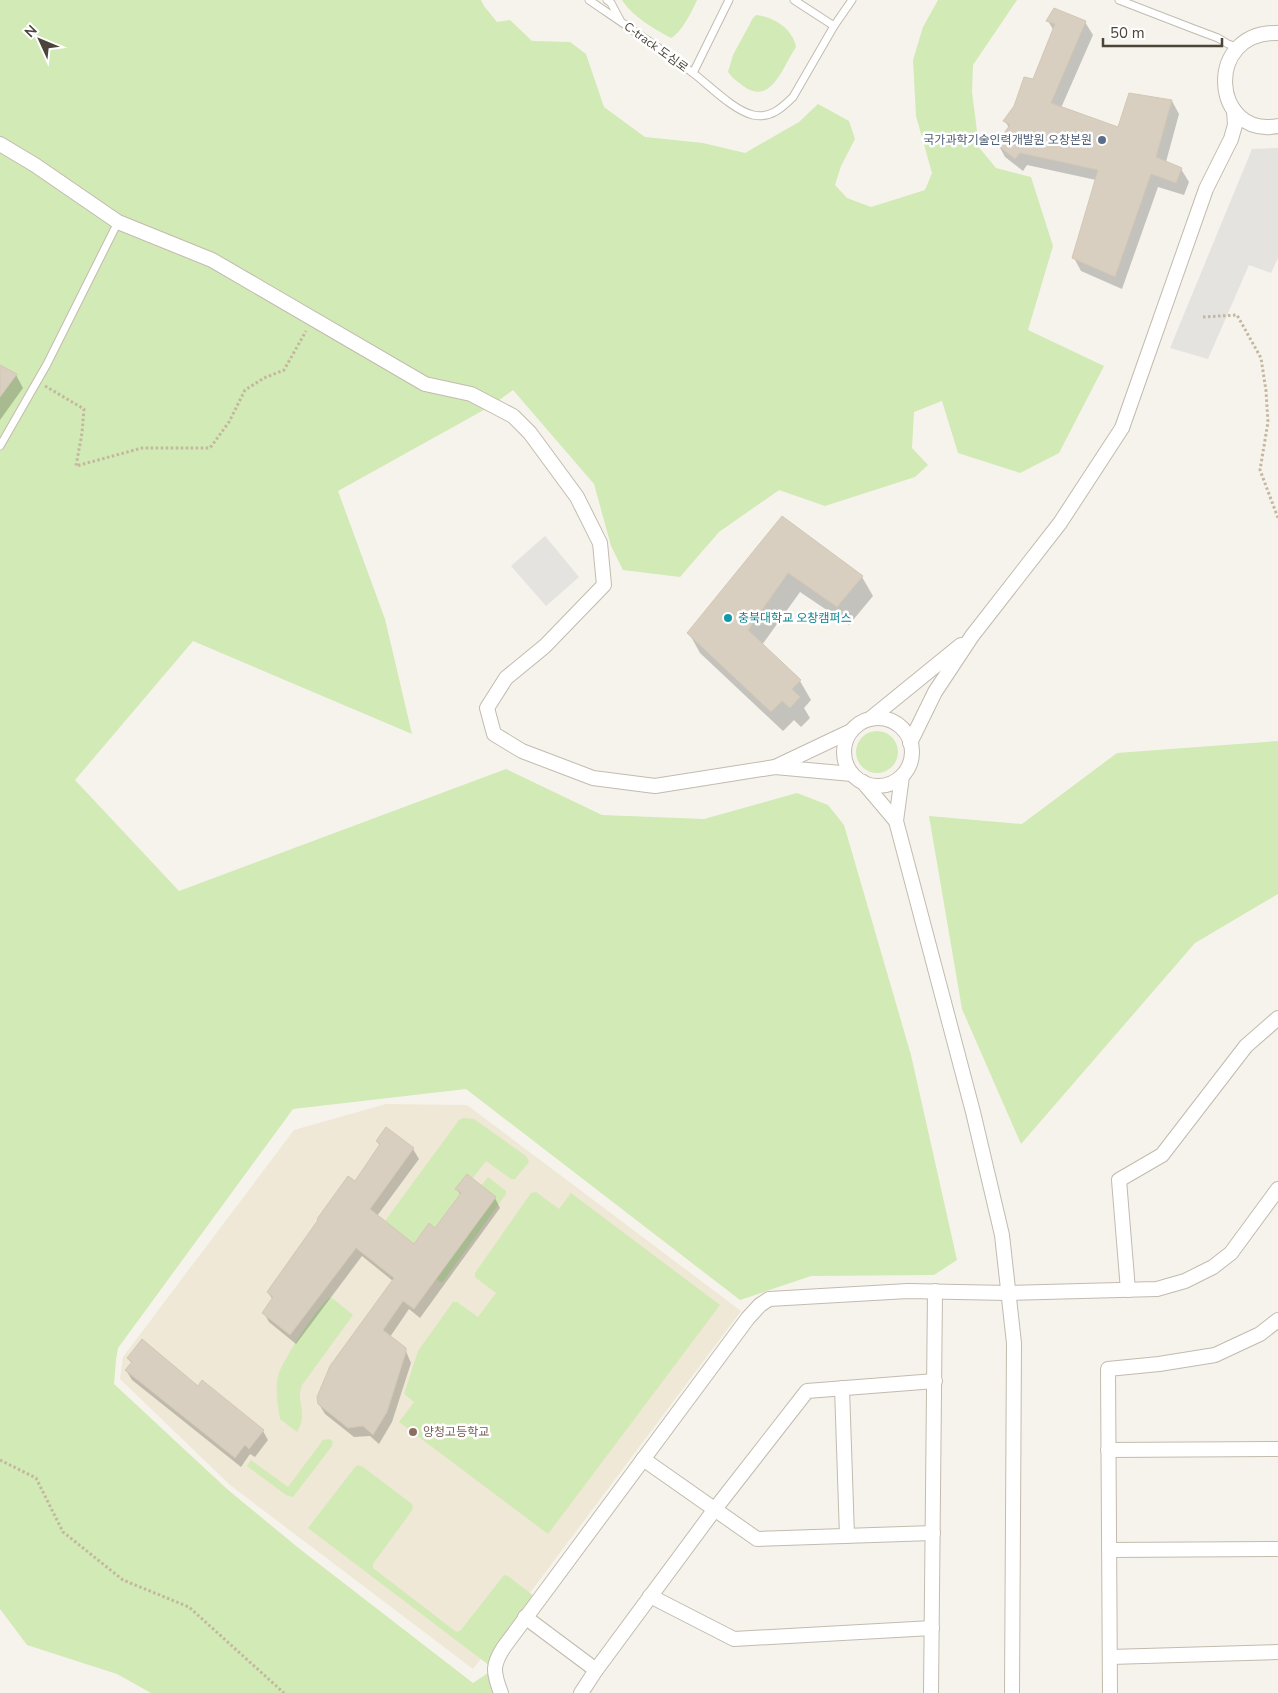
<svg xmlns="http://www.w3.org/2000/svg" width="1278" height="1693" viewBox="0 0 1278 1693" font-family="'Nunito Sans','Noto Sans KR',sans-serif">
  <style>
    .education { fill: #efe8d6 }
    .green { fill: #d2eab5 }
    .parking { fill: #e5e3e0 }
    .shadow { fill: #0003 }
    .building { fill: #d8cfc1; stroke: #d3c7b4 }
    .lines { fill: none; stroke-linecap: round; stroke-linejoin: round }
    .lane-casing { stroke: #c2bbae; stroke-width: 9 }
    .street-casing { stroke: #c2bbae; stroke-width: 16 }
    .path { stroke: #c4b79f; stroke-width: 3; stroke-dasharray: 2.5 2.5; stroke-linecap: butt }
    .lane { stroke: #fff; stroke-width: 7 }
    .street { stroke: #fff; stroke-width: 14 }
    .service-dot { fill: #5c6f8a; stroke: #fff; stroke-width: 2 }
    .culture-dot { fill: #0f9aa8; stroke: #fff; stroke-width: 2 }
    .education-dot { fill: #8d6e63; stroke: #fff; stroke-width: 2 }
    .labels { text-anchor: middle; stroke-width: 5; stroke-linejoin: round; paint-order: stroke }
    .street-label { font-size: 12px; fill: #4b4439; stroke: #fff }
    .service-label { font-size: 12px; fill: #4e5e75; stroke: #fff; text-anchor: end }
    .culture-label { font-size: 12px; fill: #0d838f; stroke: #fff; text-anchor: start }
    .education-label { font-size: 12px; fill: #785e54; stroke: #fff; text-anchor: start }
  </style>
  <rect width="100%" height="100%" fill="#f6f3ec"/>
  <polygon class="education" points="386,1104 467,1105 741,1311 473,1669 230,1485 120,1379 123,1357 294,1130"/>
  <g class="green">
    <polygon points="0,0 481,0 484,6 497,22 510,20 532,41 570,42 586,54 604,107 645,137 703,143 745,153 799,122 818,104 849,121 855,139 841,166 835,185 847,198 871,207 925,190 932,173 916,116 913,60 923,27 938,0 1017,0 973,65 972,92 977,131 977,145 996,168 1031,177 1053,246 1028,330 1104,366 1059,453 1020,473 958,453 942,401 914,412 912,448 928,465 915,477 825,506 779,490 719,532 680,577 623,570 611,546 594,484 513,390 491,406 338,491 385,619 412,734 193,641 75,780 179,891 506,769 602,815 704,819 797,793 828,805 844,825 911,1055 957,1260 934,1275 811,1276 740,1300 466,1089 293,1109 118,1348 116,1360 114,1384 227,1489 301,1550 473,1683 494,1669 308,1528 355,1467 358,1465 363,1467 412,1504 413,1509 373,1564 373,1568 455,1631 458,1632 461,1630 504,1575 508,1576 539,1600 504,1647 500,1693 151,1693 117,1674 27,1645 0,1609"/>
    <path d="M622,0h75c-5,11 -15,32 -26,38 -17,-9 -39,-22 -49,-38z"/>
    <path d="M756,15c18,2 37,14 40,32 -13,19 -25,61 -54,38 -5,-4 -10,-7 -14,-13l5,-17 20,-37z"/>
    <circle cx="877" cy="752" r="21"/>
    <polygon points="1278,741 1278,894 1195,943 1021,1144 962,1009 929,816 1022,824 1117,753"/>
    <polygon points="463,1118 474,1119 526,1156 529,1162 515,1179 511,1179 486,1161 472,1179 466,1175 456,1189 461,1193 435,1228 429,1223 414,1244 385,1221 459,1120"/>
    <polygon points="488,1177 506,1191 506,1194 442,1283 436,1279 481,1186"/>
    <polygon points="536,1192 559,1209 571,1193 720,1305 548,1534 399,1422 414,1402 404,1394 418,1351 453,1302 457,1302 478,1317 496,1293 475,1277 475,1273 531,1193"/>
    <path d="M329,1298h3l21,17 -51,70c-7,16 7,28 -5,47l-17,-13c-2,-13 -5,-29 -2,-43 4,-15 39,-68 51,-78z"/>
    <polygon points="330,1439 333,1442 332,1446 293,1497 286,1495 247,1466 251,1460 288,1487 323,1440"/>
  </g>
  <g class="parking">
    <polygon points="1278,148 1278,258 1271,273 1249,265 1208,359 1170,348 1252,149"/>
    <polygon points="545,536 579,577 546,606 511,566"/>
  </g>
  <g class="shadow">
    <polygon points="1048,21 1085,22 1093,35 1061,108 1119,129 1172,101 1179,114 1166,162 1181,169 1189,182 1184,195 1158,187 1122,289 1081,271 1074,258 1096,180 1027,165 1023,171 1005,157 998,144 1009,128 1005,121 1034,81 1054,31"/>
    <polygon points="0,367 16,375 23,388 0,420"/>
    <polygon points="782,518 862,577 873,596 849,625 800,592 762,645 800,681 811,700 804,708 810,718 801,727 794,720 783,731 700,653 689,633"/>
    <polygon points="377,1141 413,1149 419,1159 377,1216 415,1245 436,1230 461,1196 457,1189 495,1198 500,1208 420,1318 409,1309 390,1337 405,1349 411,1363 392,1422 379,1444 370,1436 354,1437 325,1414 319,1404 393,1281 362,1256 296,1344 269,1322 264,1313 273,1300 268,1292 355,1183 380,1146"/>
    <polygon points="128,1358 198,1387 263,1431 268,1440 255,1457 250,1454 241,1467 132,1380 126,1370 132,1364"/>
  </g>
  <g class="building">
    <polygon points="1054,8 1086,21 1051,103 1118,127 1129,93 1172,100 1156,157 1182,168 1176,183 1151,174 1115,277 1072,258 1098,170 1020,153 1015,159 996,144 1010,125 1003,121 1014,106 1024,77 1033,79 1055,24 1046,21"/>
    <polygon points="0,365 17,374 0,397"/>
    <polygon points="782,516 863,576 837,607 788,573 748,630 801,680 792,689 800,697 790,708 782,701 771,712 687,633"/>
    <polygon points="386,1127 414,1148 370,1209 414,1244 429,1223 435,1228 461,1193 455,1189 467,1174 496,1197 414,1309 403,1301 383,1330 406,1348 406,1352 387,1412 373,1435 363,1426 348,1428 318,1404 317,1397 330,1366 394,1278 356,1248 290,1335 262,1313 273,1297 267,1292 318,1220 317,1219 348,1176 355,1181 380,1144 376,1141"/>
    <polygon points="142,1339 198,1386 202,1380 264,1430 249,1449 245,1445 235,1458 125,1370 132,1362 127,1358"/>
  </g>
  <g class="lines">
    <defs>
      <g id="lane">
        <path d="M589,0c35,24 71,48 104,73 17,13 40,37 60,42 17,4 29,-7 40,-18l41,-71 18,-26"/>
        <polyline points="607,0 611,3 620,20"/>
        <polyline points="794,0 834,26"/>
        <polyline points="1119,0 1194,29 1218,38 1228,44 1234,46 1239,44"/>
        <polyline points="693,73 729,0"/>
        <polyline points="0,446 47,364 118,222"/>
      </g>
      <g id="street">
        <path d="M1278,33c-75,-2 -66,106 0,93"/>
        <polyline points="0,144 35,165 118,222 212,260 425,384 471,394 513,416 530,433 577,497 600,543 604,585 545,646 506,678 487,708 494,734 522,751 593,778 655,786 775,767 852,774"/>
        <circle cx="878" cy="752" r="34"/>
        <polyline points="870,719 961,645"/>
        <polyline points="910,743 935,692 972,636 1060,523 1122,428 1206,189 1231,139 1235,125 1234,110"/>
        <polyline points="775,767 851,731"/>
        <polyline points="902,776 896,821 973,1112 1002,1235 1014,1343 1012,1693"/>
        <polyline points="863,782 896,821"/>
        <polyline points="1128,1290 1119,1180 1162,1155 1246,1046 1278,1018"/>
        <polyline points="842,1388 847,1536"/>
        <polyline points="1108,1450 1278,1449"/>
        <polyline points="643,1459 757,1539 933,1533"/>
        <polyline points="1109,1550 1278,1549"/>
        <polyline points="650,1596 734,1639 932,1628"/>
        <polyline points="525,1617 596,1670 581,1693"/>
        <polyline points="1110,1657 1278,1652"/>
        <polyline points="596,1670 715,1509 807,1391 935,1381"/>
        <path d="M501,1693c-8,-21 -9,-28 3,-46l244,-329 12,-13 9,-6 139,-8 100,2 149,-4 28,-8 28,-14 18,-14 47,-64"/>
        <polyline points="931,1693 935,1291"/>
        <polyline points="1110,1693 1108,1369 1159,1364 1215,1355 1260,1334 1278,1320"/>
      </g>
    </defs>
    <use href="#lane" class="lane-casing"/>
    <use href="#street" class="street-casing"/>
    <g class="path">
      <polyline points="1203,317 1237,315 1261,358 1266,391 1268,422 1260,470 1278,518"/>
      <polyline points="45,386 84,409 82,433 76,466 142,448 210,448 229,422 245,390 264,378 284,370 306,331"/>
      <polyline points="0,1460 36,1478 63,1532 123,1580 189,1607 284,1693"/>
    </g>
    <use href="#lane" class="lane"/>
    <use href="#street" class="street"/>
  </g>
  <circle class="service-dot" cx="1102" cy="140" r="5"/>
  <circle class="culture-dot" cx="728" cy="618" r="5"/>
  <circle class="education-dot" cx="413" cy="1432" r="5"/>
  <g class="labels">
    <g class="street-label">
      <text transform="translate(656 47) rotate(36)" y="4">C-track 도심로</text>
    </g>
    <g class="service-label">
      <text x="1092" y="144">국가과학기술인력개발원 오창본원</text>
    </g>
    <g class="culture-label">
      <text x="738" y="622">충북대학교 오창캠퍼스</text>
    </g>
    <g class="education-label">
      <text x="423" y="1436">양청고등학교</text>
    </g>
  </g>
  <g transform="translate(40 40) rotate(314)" stroke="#ffffff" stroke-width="4" paint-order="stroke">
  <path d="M0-4L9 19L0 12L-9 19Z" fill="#4b4439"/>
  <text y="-8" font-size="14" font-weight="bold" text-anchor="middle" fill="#4b4439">N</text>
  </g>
  <path d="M1103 38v8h119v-8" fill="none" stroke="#4b4439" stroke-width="2.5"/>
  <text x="1110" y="38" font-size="15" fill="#4b4439" stroke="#ffffff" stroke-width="4" paint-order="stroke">50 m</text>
</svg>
